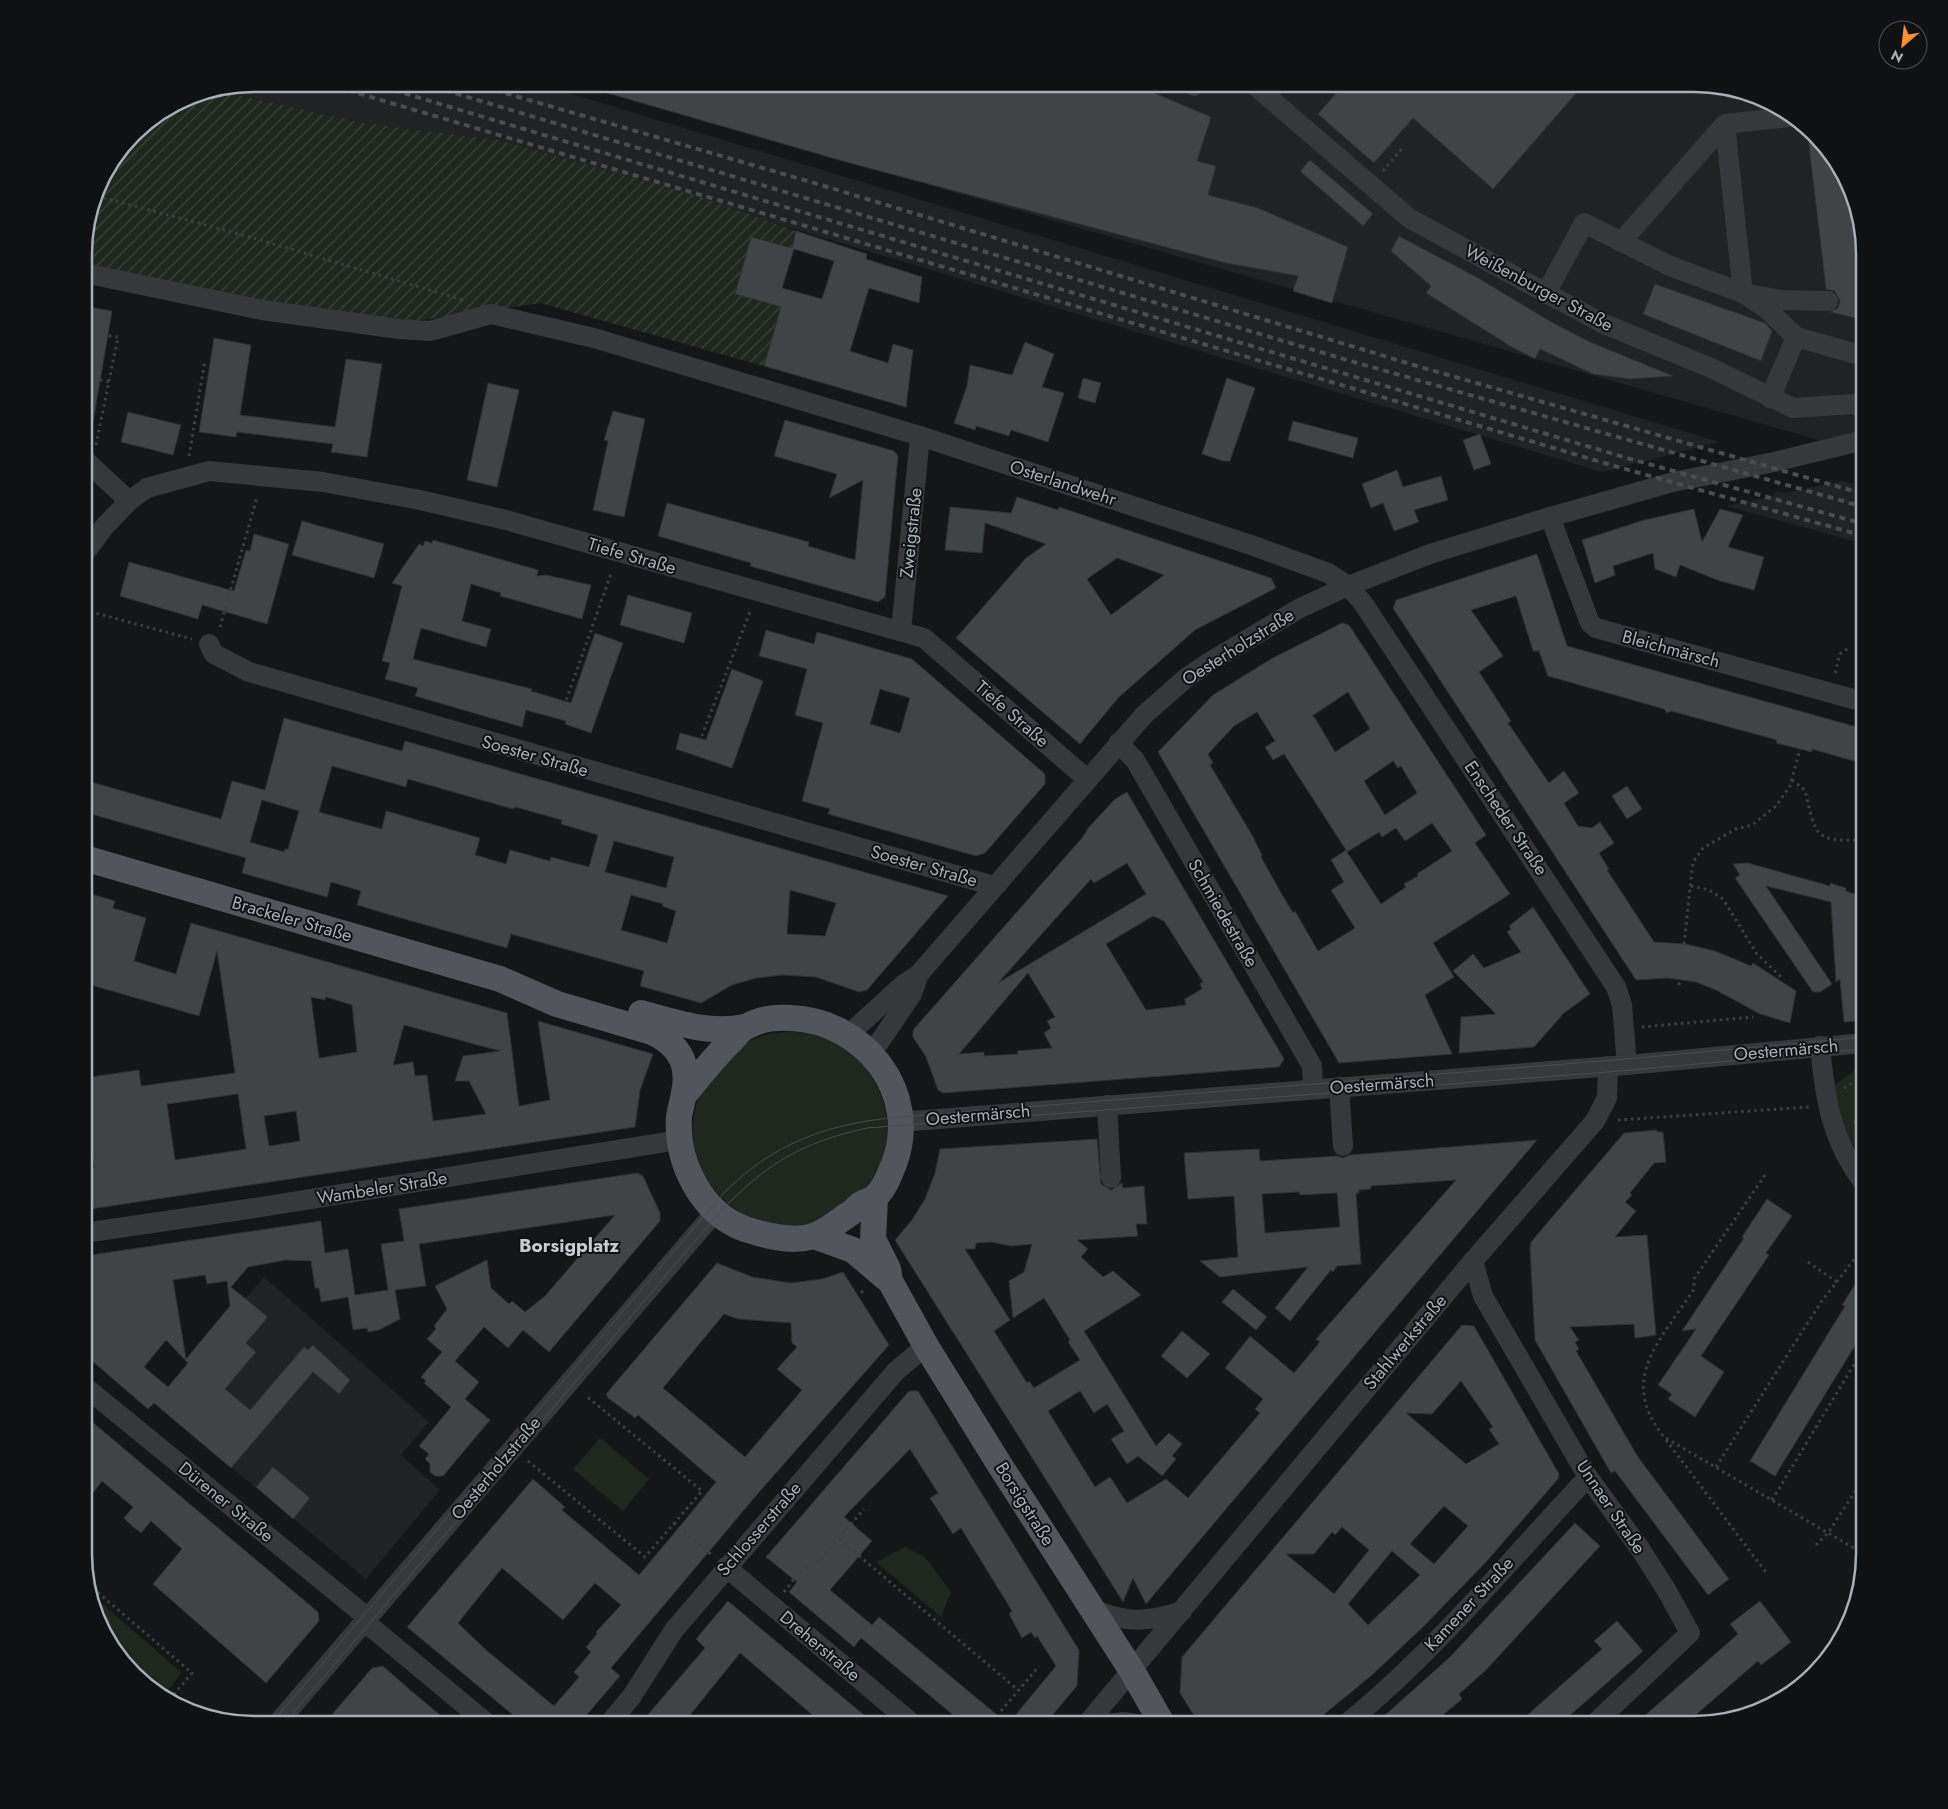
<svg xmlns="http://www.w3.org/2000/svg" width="1948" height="1809" viewBox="0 0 1948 1809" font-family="Jost,sans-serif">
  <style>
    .built { fill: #212224 }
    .green { fill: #1f271f }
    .garden { fill: url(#garden-furrows) }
    .building { fill: #414447; stroke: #2f3033; fill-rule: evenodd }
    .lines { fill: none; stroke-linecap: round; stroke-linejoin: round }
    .path { stroke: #3c3f44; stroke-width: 3; stroke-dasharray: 2.5 4; stroke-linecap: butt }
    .minor { stroke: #36383c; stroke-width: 20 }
    .major { stroke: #52565c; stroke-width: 26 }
    .tram { stroke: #494d52; stroke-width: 1 }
    .rail { stroke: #494d52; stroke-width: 4; stroke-dasharray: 6 5; stroke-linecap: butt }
    .labels { text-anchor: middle; stroke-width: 4; stroke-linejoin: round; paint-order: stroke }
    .street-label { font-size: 18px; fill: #a7afb8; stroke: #101112 }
    .neighbourhood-label { font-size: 19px; font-weight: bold; fill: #c8cdd4; stroke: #101112 }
    .rim { fill: none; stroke: #a7afb8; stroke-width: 2.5 }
  </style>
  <defs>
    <pattern id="garden-furrows" width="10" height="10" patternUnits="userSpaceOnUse" patternTransform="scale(1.25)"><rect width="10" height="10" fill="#1f271f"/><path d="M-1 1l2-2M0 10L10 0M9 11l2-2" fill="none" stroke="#3d443d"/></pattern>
  </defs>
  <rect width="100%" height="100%" fill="#151617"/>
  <g class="built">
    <polygon points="255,84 539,84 1719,442 1602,472 499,140 364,123 219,91"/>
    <polygon points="577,84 1693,84 1759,97 1814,134 1851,189 1864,244 1864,453"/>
    <polygon points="1842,481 1864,487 1864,544 1726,506 1774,496 1776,491 1785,493"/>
    <polygon points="264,1277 429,1422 401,1455 440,1490 366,1579 154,1403"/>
  </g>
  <g class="green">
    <circle cx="790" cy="1129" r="97"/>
    <polygon points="1864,1069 1864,1142 1862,1139 1850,1145 1840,1122 1833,1086 1855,1070"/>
    <polygon points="600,1438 649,1479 623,1511 573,1469"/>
    <polygon points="905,1547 925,1557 951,1592 941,1617 876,1562"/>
    <polygon points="91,1594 182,1673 164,1695 134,1675 97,1620"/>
  </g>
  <polygon class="garden" points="219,91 364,123 499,140 698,196 796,231 792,248 751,237 735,293 782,307 774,369 540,303 416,321 269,303 84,267 84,243 102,179 142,126 190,97"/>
  <g class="building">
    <polygon points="590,84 1124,84 1152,92 1211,117 1197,161 1216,166 1208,195 1258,208 1348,247 1332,303 1293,291 1298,276 1226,263 846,162 590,88"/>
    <polygon points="1344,84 1584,84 1493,189 1413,118 1374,163 1318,114"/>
    <polygon points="1807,129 1814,134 1851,189 1864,244 1864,320 1830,312 1838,308 1840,301 1835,291 1826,289"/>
    <polygon points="1310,160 1373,214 1363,226 1300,171"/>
    <path d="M796,231l71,23 -1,5 56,18 -3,26 -50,-15 -19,63 38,12 5,-19 20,6 -7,57 -142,-41 17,-59 -46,-13 16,-57 41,11zM794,249l40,12 -12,38 -40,-11z"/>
    <polygon points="1399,236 1478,278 1553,323 1590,342 1673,376 1630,379 1593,374 1540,349 1535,359 1510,346 1426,293 1431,286 1391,251"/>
    <polygon points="1655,284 1765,323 1772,331 1761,361 1643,314"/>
    <polygon points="84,306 112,311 93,422 84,421"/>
    <polygon points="214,338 251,345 240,415 335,427 346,359 382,364 367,457 331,452 333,444 237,432 236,437 199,432"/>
    <polygon points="1025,342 1054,354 1042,387 1064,393 1048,442 1011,430 1009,436 976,426 975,430 954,423 967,386 970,365 1012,375"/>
    <polygon points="1083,378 1101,383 1095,403 1078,398"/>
    <polygon points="1227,378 1255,388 1230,461 1223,461 1202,454"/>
    <polygon points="488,383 519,390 497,487 467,480"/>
    <polygon points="613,411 645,419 624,517 593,510 608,441 604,440"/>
    <polygon points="128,412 181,425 173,455 121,442"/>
    <polygon points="785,420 894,451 898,456 885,597 878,602 750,566 751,563 658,536 667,503 809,542 808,546 855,560 863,480 829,498 837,474 774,456"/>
    <polygon points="1293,421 1358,438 1353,458 1288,440"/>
    <polygon points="1480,434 1491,464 1474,470 1463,440"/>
    <polygon points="1397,470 1403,487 1441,476 1448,500 1414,510 1419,522 1394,531 1383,503 1371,508 1362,484"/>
    <path d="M1017,497l41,13 1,-3 212,71 5,10 -81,42 -77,68 -38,46 -124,-106 70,-80 20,-14 -61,-21 -3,30 -37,-3 5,-43 61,6zM1117,558l47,17 -53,40 -24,-36z"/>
    <polygon points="1694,509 1702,542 1720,509 1743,515 1728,547 1764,557 1754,590 1720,581 1680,565 1676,577 1655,569 1653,553 1613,566 1615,575 1595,583 1582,540 1644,520"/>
    <polygon points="302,521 384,544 374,578 292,555"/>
    <polygon points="254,534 289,544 267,624 202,605 198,619 120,596 129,562 234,591 246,550 250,551"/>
    <polygon points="433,540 538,570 537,576 546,575 591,585 582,619 500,596 501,593 471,584 462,621 491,629 486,647 421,628 413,659 532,689 531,691 571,703 595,633 623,643 591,733 565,724 566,721 526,710 522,727 415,696 418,688 385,679 390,663 382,661 402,586 392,583 419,544 423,546 425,541 432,543"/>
    <polygon points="1537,554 1567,646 1864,729 1864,764 1812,749 1812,752 1776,743 1777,740 1671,711 1667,713 1664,709 1548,676 1539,651 1533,651 1516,596 1471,610 1503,656 1479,672 1511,721 1508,723 1549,783 1564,771 1579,793 1564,803 1578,826 1592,828 1600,822 1614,843 1599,853 1609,869 1607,870 1654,942 1685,944 1715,951 1751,966 1753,963 1796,991 1790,1023 1760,1014 1716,990 1696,982 1668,978 1636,980 1393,608 1396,600"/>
    <polygon points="628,595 692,613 684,643 620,625"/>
    <path d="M1342,623l7,2 137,210 -11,8 35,51 -77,49 21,34 -29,18 27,59 -113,9 -181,-311 55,-57 58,-36zM1348,692l22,37 -35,23 -20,-34 -3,-2zM1257,712l18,29 -10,6 8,13 11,-6 62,96 -15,10 13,22 -13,8 24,38 -37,23 -23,-40 -2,2 -13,-22 -19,-34 1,-2 -10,-20 -42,-70 3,-2 -5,-9 26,-28zM1393,761l5,7 3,-2 16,27 -32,22 -21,-34zM1432,823l20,28 -35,23 1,2 -14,8 2,3 -25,17 -34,-52 32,-20 3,5 14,-9 9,13z"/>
    <path d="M766,630l48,14 3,-12 95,27 133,115v10l-60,69 -9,3 -148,-42 2,-5 -28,-8 21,-78 -28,-8 12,-46 -48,-13zM880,689l30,9 -10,35 -30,-9z"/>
    <polygon points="732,669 763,681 732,768 676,749 680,733 706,740"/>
    <path d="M284,718l118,33 3,-10 543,155 -81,94 -8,2 -43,-15 -33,-2 -27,3 -24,7 -31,18 -61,-17 4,-15 -133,-37 -4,14 -106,-30 -44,-13 4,-14 -30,-9 -4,15 -36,-10 -49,-14 4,-15 -162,-46v-32l137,39 11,-38 33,9zM332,766l74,21 2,-8 105,30 2,-2 47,13 -1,4 37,11 -9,32 -38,-10 -1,4 -40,-11 -4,14 -31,-9 5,-17 -94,-27 -4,18 -63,-17zM262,800l37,11 -11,38h-3l-1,3 -34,-10zM614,841l60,16 -8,31 -61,-16zM790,890l46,13 -11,33 -38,-2zM631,895l32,9 -1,2 14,5 -9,32 -46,-13z"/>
    <polygon points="1627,786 1642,809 1627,819 1612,796"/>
    <path d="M1127,792l157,267 -5,8 -336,26 -5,-3 -12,-33 -13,-20v-7l169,-192 7,-11 26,-28zM1127,863l19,31 -148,89 93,-104 3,4zM1153,916l11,5 39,61 -3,2 2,5 -17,10 1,6 -40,5 -40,-66zM1028,973l27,44 -8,4 4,7 -7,5 8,15 -35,3 1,3 -34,2v-4l-25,2z"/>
    <polygon points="1748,863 1830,886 1830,883 1846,888 1846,891 1864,897 1864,1021 1844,1022 1840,979 1836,982 1831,902 1766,886 1832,984 1820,992 1813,992 1735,878 1740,875 1733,864"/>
    <path d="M84,892l31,9 -2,7 33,10 -12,43 42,13 15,-51 316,90 12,93 31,-6 -12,-79 115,33 -13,36 -5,37 -551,83v-42l10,-1 -10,-65v-24l55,-8 2,16 94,-13 -18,-122 -18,65 -115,-33zM311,997l14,3 1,-3 26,8 5,47 -38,6zM404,1025l96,26 -37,5 -8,25h14l17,33 -53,7 -6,-46 -12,1 -2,-14 -20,3zM238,1094l8,55 -71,11 -8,-56zM296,1111l4,30 -31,5 -5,-30z"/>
    <polygon points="1533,907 1590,994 1564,1013 1534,1047 1459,1053 1461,1017 1496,1014 1453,971 1473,954 1484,968 1521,952 1507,932 1511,929 1509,926"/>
    <polygon points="1657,1130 1657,1132 1663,1132 1666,1162 1654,1163 1630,1193 1632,1195 1625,1202 1636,1211 1615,1237 1647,1235 1656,1335 1635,1338 1634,1324 1570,1327 1579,1340 1575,1342 1579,1349 1576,1351 1638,1457 1729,1579 1708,1595 1615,1471 1611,1473 1535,1340 1530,1248 1531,1242 1624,1133"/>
    <path d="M1097,1139l4,45 10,6 11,-7 1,5 21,-2 3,38h-11l2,12 -61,4 11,9 -7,8 22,20 10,-6 28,24 -57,36 72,115 13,-13 13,11 -10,12 4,3 -14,17 -24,-20 -11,8 -16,-25 13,-8 -17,-27 -13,9 -14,-22 -32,20 47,76 15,-10 17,26 39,-24 22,19 72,-85 -5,-4 8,-10 -38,-31 25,-32 44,37 26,-31 -4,-3 140,-159 -85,6v3l-12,1v3h-3l5,71 -24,2 -4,6 -2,-2 -41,51 -15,-13 33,-41 -88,10 -20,-16 38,-4 -4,-61 -46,3 -4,-46 75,-4 1,12 77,-5 6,2 7,-3 187,-15 -391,464 -13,-26 -10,24 -228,-362 17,-20 13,-21 10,-26 5,-24zM1299,1192l1,3 37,-2 3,34 -75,6 -3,-39zM991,1242l20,4 21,-2 -8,28 -15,9 4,37 31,-20 26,42 -2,2 12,18 -46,28 -5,-7 -2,2 -33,-52 16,-11 -45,-71h10l1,-6z"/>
    <path d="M637,1173l6,3 17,37v8l-111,131 -26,-22 -15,18 -24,-21 -29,34 24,21 -14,17 25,21 -47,56h-8l-5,-4v-8l-5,-5 4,-5 -10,-8 32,-39 -27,-24 2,-2 -5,-4 21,-25 -15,-13 9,-10 -2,-3 13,-17 -12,-23 52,-26 4,28 18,16 3,-3 13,11 20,-16 70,-81 -196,29 7,42 -31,4 5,29 -21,11 -11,2 -1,-4 -14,2 -5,-33 -27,5 -2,-14h-4l-4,-27 -25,-1 -38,7 -17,20 37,30 -22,26 10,9 -31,37 25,21 54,-63 4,3 5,-5 37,35 -11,14 -26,-22 -82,96 -77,-65 -6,6 -64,-55v-98l237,-35 4,32 23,-4 7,46 33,-5 -7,-46 23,-3 -5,-32zM205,1275l2,9 20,-3 3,25 -44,53 -13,-79zM166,1340l22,23 -20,24 -24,-20z"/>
    <polygon points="1767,1199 1792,1216 1766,1253 1769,1255 1701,1356 1724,1372 1695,1417 1668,1399 1672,1394 1658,1385 1696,1329 1682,1331 1744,1238 1742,1237"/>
    <path d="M717,1263l35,14 39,6 31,-4 21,-7 46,73 -129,146 -149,177 9,8 -42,49h-53l-118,-98 126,-148 32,28 -3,3 77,65 47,-56 30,-37 -78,-67 -3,3 -27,-20 -2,-4zM724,1314l14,5 53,4 1,20 5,4 -20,22 25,21 -57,67 -82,-69zM502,1568l61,52 32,-37 26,22 -25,27 1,2 -11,13 5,5 -17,20 5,5 -25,29 -68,-56 -28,-27z"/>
    <polygon points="1864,1270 1864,1331 1775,1476 1750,1461 1845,1306 1842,1305"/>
    <polygon points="1233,1289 1267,1317 1256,1330 1222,1302"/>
    <path d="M1462,1325l12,1 85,148 -1,5 -72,83 -62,64 -52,49 -61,50h-111l-20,-32 2,-36zM1461,1381l32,46 -4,2 10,15 -33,20 -60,-51 26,1zM1444,1506l24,20 -34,38 -24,-20zM1342,1527l27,23 -35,44 -48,-40h28l18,-22 3,3zM1392,1551l28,24 -52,50 -20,-21z"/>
    <polygon points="1182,1331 1210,1354 1187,1378 1161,1356"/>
    <path d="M909,1391h9l161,259 -2,36 -33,39h-79l-104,-87 -7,9 -65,-55 8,-10 -31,-25zM910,1449l28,44 -8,5 23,36 8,-6 51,83 -3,3 13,24 9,-6 4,6 2,-2 19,30 -48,58 -129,-107 -7,8 -42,-35 42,-49 -28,-24z"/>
    <polygon points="84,1415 318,1612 319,1621 266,1683 153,1584 182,1549 151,1521 141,1533 132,1526 124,1518 133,1507 102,1481 93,1493 84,1485"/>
    <polygon points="273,1467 310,1498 293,1519 256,1487"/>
    <polygon points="1575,1523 1600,1546 1486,1670 1459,1694 1462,1699 1431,1725 1374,1725 1450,1657"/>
    <polygon points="728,1601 846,1700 876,1725 824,1725 740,1653 682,1725 639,1725 705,1648 696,1639"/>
    <polygon points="1760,1601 1791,1642 1761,1665 1758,1661 1684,1725 1634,1725 1738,1634 1730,1624"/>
    <polygon points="1617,1621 1643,1651 1559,1725 1516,1725 1602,1649 1594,1641"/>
    <polygon points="383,1666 409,1689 452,1725 323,1725 372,1668"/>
  </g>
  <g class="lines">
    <g class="path">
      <polyline points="1383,171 1403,147"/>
      <polyline points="97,196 250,237 463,300"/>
      <polyline points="100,380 109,382"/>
      <polyline points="96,445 118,337 108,336"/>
      <polyline points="189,456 205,360"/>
      <polyline points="84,610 192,639"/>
      <polyline points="220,627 257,497"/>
      <polyline points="1835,673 1840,654 1850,647"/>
      <polyline points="562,712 612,571"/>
      <polyline points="697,748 751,609"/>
      <path d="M1792,780l13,10c11,46 8,52 59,50"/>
      <polyline points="1691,886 1709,890 1723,899 1757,954 1783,979"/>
      <polyline points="1684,944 1693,862 1703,848 1736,829 1752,825 1776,806 1790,786 1800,749"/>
      <polyline points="1679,985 1680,979"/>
      <polyline points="1642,1027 1753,1017"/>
      <polyline points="1844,1088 1852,1083 1864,1083"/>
      <polyline points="1618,1120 1809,1107"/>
      <polyline points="1854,1122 1864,1121"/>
      <path d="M1765,1175l-71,104v10c-33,51 -77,90 -30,148l200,117"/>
      <polyline points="1808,1262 1838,1283"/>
      <polyline points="861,1291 865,1294"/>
      <polyline points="1666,1440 1768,1575"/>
      <polyline points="528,1461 645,1557 702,1491 585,1395"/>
      <polyline points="1716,1467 1821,1302 1864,1247"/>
      <polyline points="1772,1500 1864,1348"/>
      <polyline points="674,1523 712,1555"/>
      <polyline points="839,1539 1018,1690"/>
      <polyline points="1816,1545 1828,1533 1864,1478"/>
      <polyline points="800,1572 807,1565 819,1562 864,1509"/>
      <polyline points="88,1584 192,1673 170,1699"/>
      <polyline points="784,1592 794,1579"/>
      <polyline points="1001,1711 1039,1666"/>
    </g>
    <g class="minor">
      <polyline points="1191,84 1194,86 1195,84"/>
      <polyline points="1253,84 1409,218 1546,293 1602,323 1711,368 1793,408 1853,404 1864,408"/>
      <polyline points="1725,124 1743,293 1780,300 1828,301"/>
      <polyline points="1621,242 1725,124 1789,117"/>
      <polyline points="84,273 262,310 399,329 430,331 491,314 594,338 920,436 1254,546 1328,573 1348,586 1363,603 1616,987 1622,1005 1627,1065"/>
      <polyline points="1546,293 1584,223 1670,266 1743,293 1767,309 1796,337 1770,398"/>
      <polyline points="1796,337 1864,356"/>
      <polyline points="84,459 129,501"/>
      <polyline points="1550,517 1590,623 1596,628 1864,702"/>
      <polyline points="84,554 105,526 129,501 147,488 209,471 323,482 420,500 506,520 924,638 1087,779"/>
      <polyline points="901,631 920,436"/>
      <polyline points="209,644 214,654 249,672 994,886"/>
      <polyline points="1118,743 1135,760 1312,1066 1313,1089"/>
      <polyline points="848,1035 904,984 919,974 1144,715 1186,678 1208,663 1300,608 1348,586 1430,554 1550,517 1673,482 1774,462 1864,440"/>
      <path d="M1820,1046c5,53 11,94 44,137"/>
      <polyline points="872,1053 912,994 919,974"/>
      <polyline points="1339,1087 1343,1146"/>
      <polyline points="1107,1105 1111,1178"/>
      <polyline points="900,1122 1627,1065 1864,1043"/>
      <polyline points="84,1233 248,1209 679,1140"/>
      <polyline points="1473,1261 1483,1296 1588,1477 1641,1550 1667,1591 1690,1633 1593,1725"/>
      <polyline points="84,1386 368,1618"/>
      <polyline points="726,1567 914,1725"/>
      <path d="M1090,1608c34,15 57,15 92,3"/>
      <polyline points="365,1622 489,1725"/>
      <polyline points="276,1725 716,1211"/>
      <polyline points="608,1725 632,1696 674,1630 896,1371 926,1346"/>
      <polyline points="1086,1725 1473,1261 1595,1121 1607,1098 1608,1066"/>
      <polyline points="1094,1725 1123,1722 1144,1725"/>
      <path d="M1345,1725c90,-73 164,-164 243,-248"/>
    </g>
    <g class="major">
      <path d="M84,858l416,121 57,25 95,28c17,8 31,20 33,39 3,16 -4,31 -6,46 -3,45 22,96 66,112 21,7 47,14 68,7 9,-2 25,-14 33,-20 6,-3 10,-8 15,-12 4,-3 10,-3 14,-7 10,-8 14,-22 19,-33 27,-72 -30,-143 -103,-146 -14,-1 -32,1 -45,9 -5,2 -10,9 -14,13 -18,17 -32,36 -48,55"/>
      <path d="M641,1013c35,10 68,21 104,14"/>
      <polyline points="875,1198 873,1239 888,1269 890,1281 926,1346 1001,1467 1132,1671 1163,1725"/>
      <polyline points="814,1236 853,1250 886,1278"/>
    </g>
    <g class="tram">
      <path d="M270,1725l452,-530c50,-52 107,-72 178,-78l727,-58 237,-22"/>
      <path d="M283,1725l436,-512c47,-49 81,-70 148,-85l741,-56 256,-23"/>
    </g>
    <g class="rail">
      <polyline points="327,84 1611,465 1864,536"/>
      <polyline points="373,84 1627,458 1864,524"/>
      <polyline points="424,84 1347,360 1864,507"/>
      <polyline points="474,84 811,182 1417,366 1864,494"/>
    </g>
  </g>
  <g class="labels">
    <g class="street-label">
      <text transform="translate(1539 288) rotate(28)" y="6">Weißenburger Straße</text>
      <text transform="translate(1063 483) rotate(18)" y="6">Osterlandwehr</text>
      <text transform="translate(911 533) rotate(-84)" y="6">Zweigstraße</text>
      <text transform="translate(632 556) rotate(16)" y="6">Tiefe Straße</text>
      <text transform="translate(1238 647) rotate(-32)" y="6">Oesterholzstraße</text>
      <text transform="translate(1671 649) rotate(15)" y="6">Bleichmärsch</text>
      <text transform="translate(1012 714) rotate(41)" y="6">Tiefe Straße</text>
      <text transform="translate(535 756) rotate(16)" y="6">Soester Straße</text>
      <text transform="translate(1506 818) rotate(56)" y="6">Enscheder Straße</text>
      <text transform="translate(924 866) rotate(16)" y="6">Soester Straße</text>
      <text transform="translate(1223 913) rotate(60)" y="6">Schmiedestraße</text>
      <text transform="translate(292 919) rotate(16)" y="6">Brackeler Straße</text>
      <text transform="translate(1786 1050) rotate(-5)" y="6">Oestermärsch</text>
      <text transform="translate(1382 1084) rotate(-4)" y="6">Oestermärsch</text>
      <text transform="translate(978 1115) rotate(-5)" y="6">Oestermärsch</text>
      <text transform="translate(382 1188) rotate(-9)" y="6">Wambeler Straße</text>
      <text transform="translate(1405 1342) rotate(-50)" y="6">Stahlwerkstraße</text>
      <text transform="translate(496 1468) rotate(-50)" y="6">Oesterholzstraße</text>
      <text transform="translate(226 1502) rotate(39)" y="6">Dürener Straße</text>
      <text transform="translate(1025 1504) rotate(58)" y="6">Borsigstraße</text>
      <text transform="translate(1611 1507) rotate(56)" y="6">Unnaer Straße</text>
      <text transform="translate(759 1529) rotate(-49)" y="6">Schlosserstraße</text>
      <text transform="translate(1469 1604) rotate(-47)" y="6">Kamener Straße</text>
      <text transform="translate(820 1646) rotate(40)" y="6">Dreherstraße</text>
    </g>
    <g class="neighbourhood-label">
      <text x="569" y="1252">Borsigplatz</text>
    </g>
  </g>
  <path d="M0 0H1948V1809H0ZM254 92H1694A162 162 0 0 1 1856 254V1554A162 162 0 0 1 1694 1716H254A162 162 0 0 1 92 1554V254A162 162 0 0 1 254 92Z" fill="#101112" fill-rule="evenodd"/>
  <path class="rim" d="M254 92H1694A162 162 0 0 1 1856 254V1554A162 162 0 0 1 1694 1716H254A162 162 0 0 1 92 1554V254A162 162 0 0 1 254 92Z"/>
  <g transform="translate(1903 45) rotate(208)"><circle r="24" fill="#101112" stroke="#4c5054"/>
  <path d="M0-4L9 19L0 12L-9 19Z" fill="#f8902d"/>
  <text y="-8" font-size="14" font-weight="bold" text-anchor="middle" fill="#a7afb8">N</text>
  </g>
</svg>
